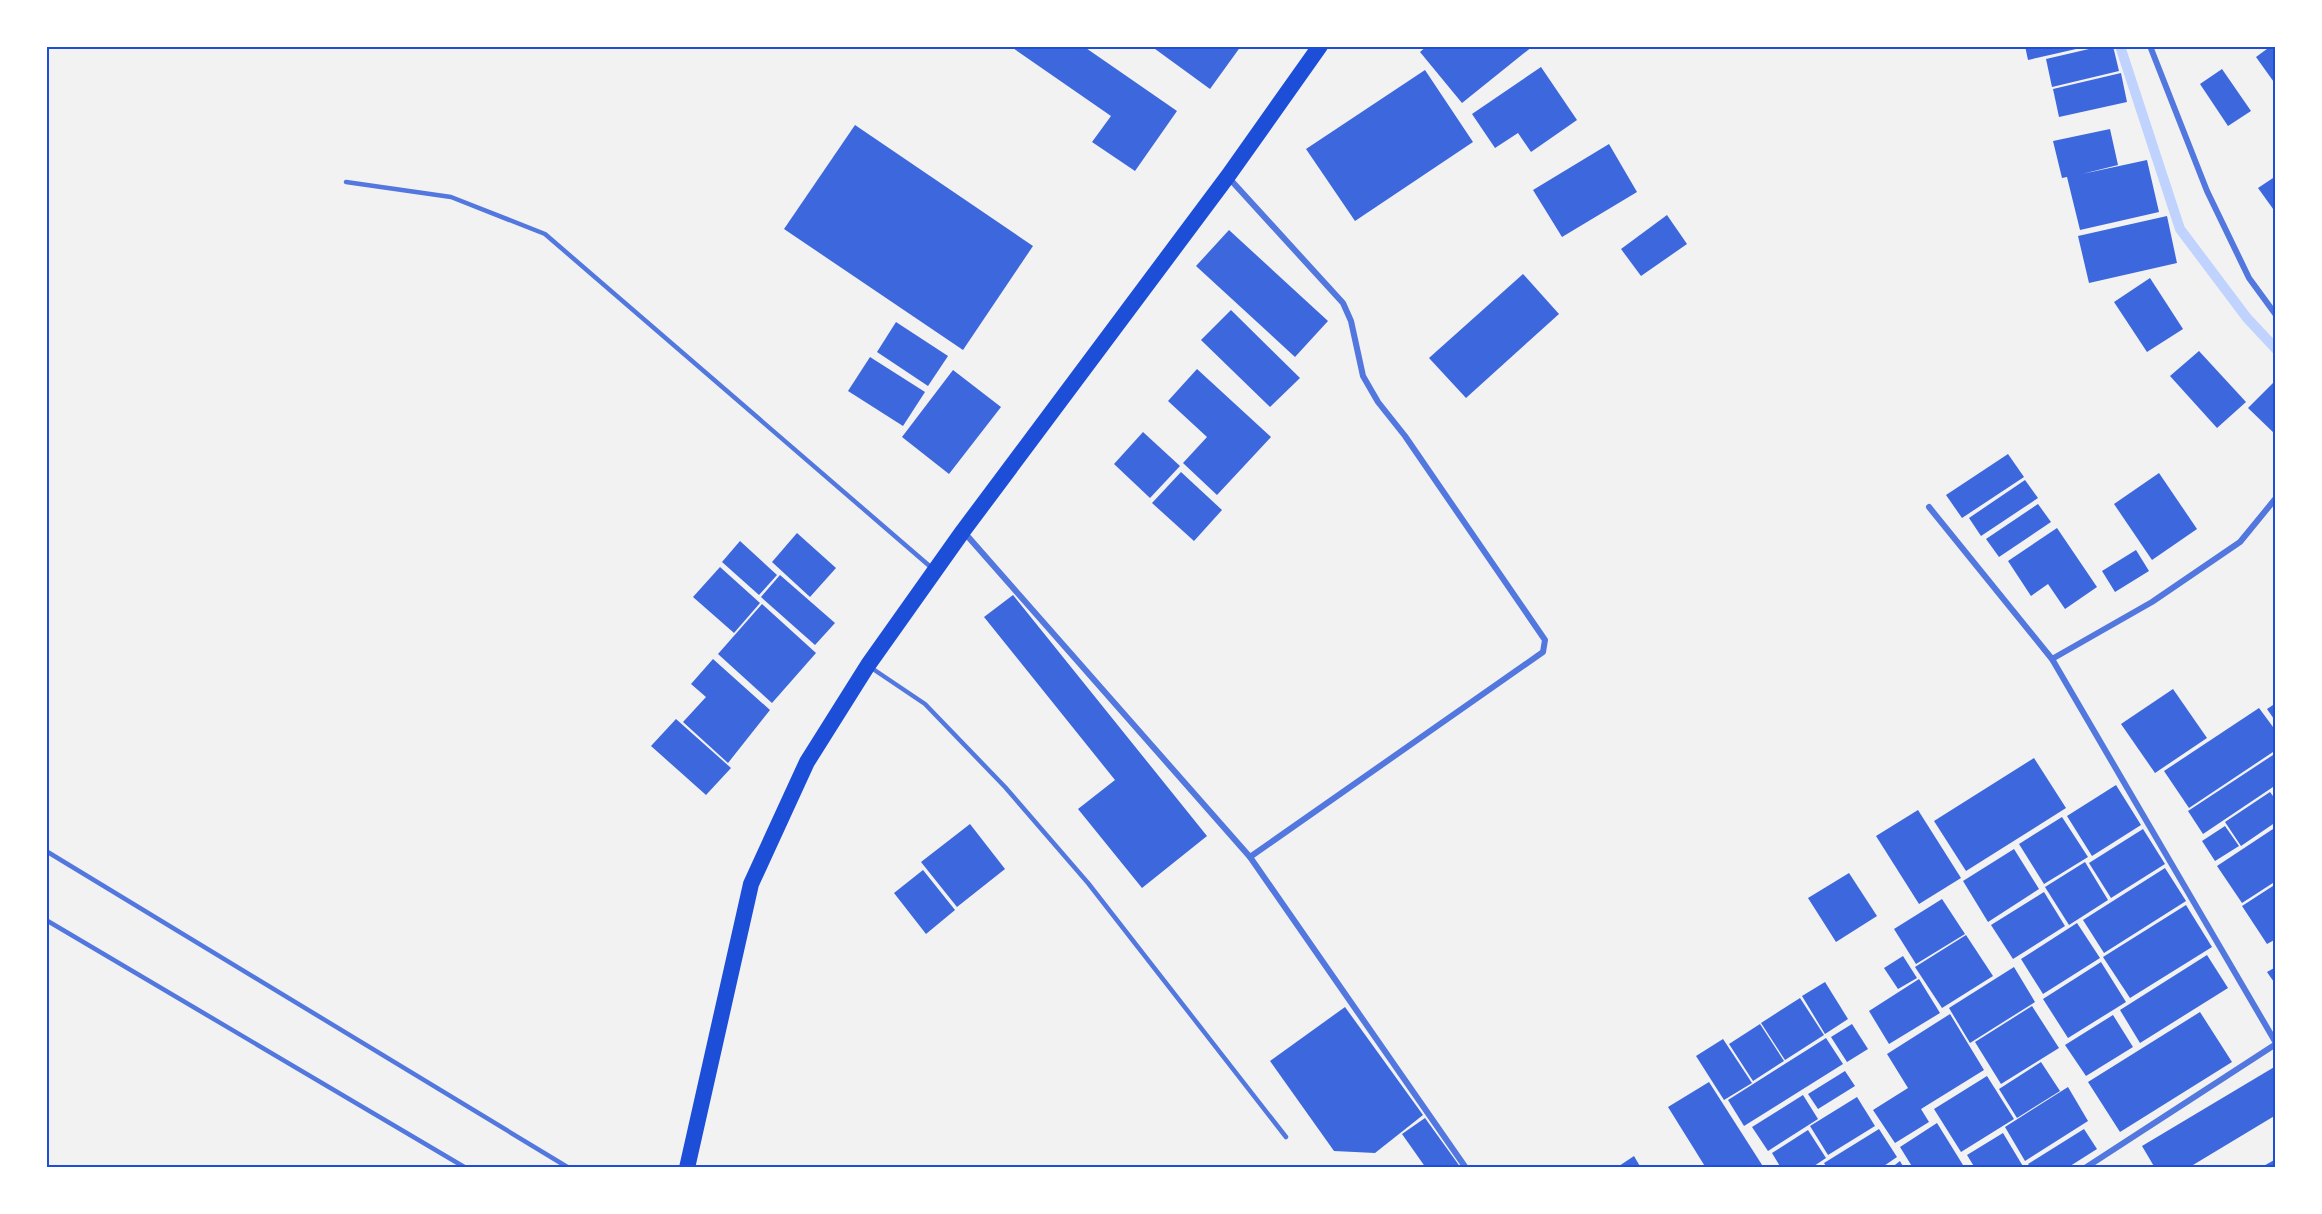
<svg xmlns="http://www.w3.org/2000/svg" width="2322" height="1214" viewBox="0 0 2322 1214" font-family="'Source Serif 4',serif">
  <style>
    .lines { fill: none; stroke-linecap: round; stroke-linejoin: round }
    .stream { stroke: #bfd3fe; stroke-width: 10 }
    .building { fill: #3d67dc }
    .service { stroke: #5277de; stroke-width: 4.5 }
    .minor { stroke: #5277de; stroke-width: 6 }
    .trunk { stroke: #1d4ed8; stroke-width: 16 }
    .neatline { fill: none; stroke: #1d4ed8; stroke-width: 2 }
  </style>
  <rect width="100%" height="100%" fill="#f2f2f2"/>
  <g class="lines">
    <polyline class="stream" points="2120,46 2180,229 2247,318 2276,349"/>
  </g>
  <g class="building">
    <polygon points="1010,46 1083,46 1177,111 1135,171 1092,142 1111,116"/>
    <polygon points="1151,46 1241,46 1210,89"/>
    <polygon points="1427,46 1533,46 1462,103 1420,52"/>
    <polygon points="2025,46 2085,46 2085,47 2028,60"/>
    <polygon points="2102,46 2113,46 2119,71 2052,87 2046,59"/>
    <polygon points="2271,46 2276,46 2276,85 2256,57"/>
    <polygon points="1541,67 1577,120 1531,152 1518,133 1495,148 1472,114"/>
    <polygon points="2222,69 2251,111 2228,126 2200,84"/>
    <polygon points="1425,70 1473,142 1355,221 1306,149"/>
    <polygon points="2121,73 2127,102 2059,117 2053,89"/>
    <polygon points="855,125 1033,246 963,350 784,229"/>
    <polygon points="2110,129 2118,165 2082,174 2147,160 2159,212 2080,230 2067,177 2062,178 2053,141"/>
    <polygon points="1609,144 1637,192 1562,237 1533,190"/>
    <polygon points="2276,176 2276,213 2258,188"/>
    <polygon points="1667,215 1687,244 1641,276 1621,249"/>
    <polygon points="2167,216 2177,263 2089,283 2078,236"/>
    <polygon points="1229,230 1328,321 1295,357 1196,266"/>
    <polygon points="1523,274 1559,314 1466,398 1429,358"/>
    <polygon points="2150,278 2183,329 2147,352 2114,302"/>
    <polygon points="1231,310 1300,378 1270,407 1201,340"/>
    <polygon points="896,322 948,356 928,386 877,352"/>
    <polygon points="2199,351 2246,402 2217,428 2170,376"/>
    <polygon points="870,357 925,392 903,426 848,391"/>
    <polygon points="1197,369 1271,437 1217,495 1183,463 1207,437 1168,401"/>
    <polygon points="953,370 1001,407 949,474 902,437"/>
    <polygon points="2276,380 2276,435 2248,408"/>
    <polygon points="1143,432 1180,466 1150,498 1114,464"/>
    <polygon points="2008,454 2024,477 1962,518 1946,495"/>
    <polygon points="1181,472 1222,510 1194,541 1152,503"/>
    <polygon points="2159,473 2197,529 2152,560 2114,504"/>
    <polygon points="2025,480 2038,498 1981,536 1969,518"/>
    <polygon points="2038,504 2051,522 1999,557 1986,539"/>
    <polygon points="2057,528 2097,587 2065,609 2048,584 2031,596 2008,561"/>
    <polygon points="797,533 836,568 810,597 772,562"/>
    <polygon points="740,541 777,575 759,595 722,562"/>
    <polygon points="2136,550 2149,571 2115,592 2102,571"/>
    <polygon points="720,567 760,603 734,633 693,597"/>
    <polygon points="780,575 835,623 815,645 761,597"/>
    <polygon points="1013,595 1207,836 1142,888 1078,809 1115,780 984,617"/>
    <polygon points="762,604 816,653 772,703 718,654"/>
    <polygon points="713,659 770,710 728,763 683,722 706,697 691,684"/>
    <polygon points="2173,689 2207,738 2155,773 2121,724"/>
    <polygon points="2276,703 2276,722 2267,709"/>
    <polygon points="2259,708 2276,731 2276,750 2189,808 2164,771"/>
    <polygon points="676,719 731,768 706,795 651,746"/>
    <polygon points="2276,753 2276,785 2203,834 2188,811"/>
    <polygon points="2034,758 2066,808 1966,871 1934,821"/>
    <polygon points="2116,785 2141,825 2092,856 2067,816"/>
    <polygon points="2270,792 2276,800 2276,822 2241,846 2225,822"/>
    <polygon points="1918,810 1961,878 1919,904 1876,836"/>
    <polygon points="2062,817 2088,857 2044,884 2019,844"/>
    <polygon points="970,824 1005,869 957,907 921,862"/>
    <polygon points="2225,826 2239,846 2215,861 2202,841"/>
    <polygon points="2276,827 2276,881 2242,903 2217,866"/>
    <polygon points="2143,829 2165,864 2111,898 2089,863"/>
    <polygon points="2014,849 2039,889 1988,922 1963,881"/>
    <polygon points="2085,862 2108,900 2069,925 2045,887"/>
    <polygon points="2165,868 2186,901 2104,953 2083,920"/>
    <polygon points="923,870 955,910 926,934 894,893"/>
    <polygon points="1849,873 1877,916 1836,942 1808,898"/>
    <polygon points="2276,884 2276,939 2267,944 2242,906"/>
    <polygon points="2044,892 2065,926 2013,959 1991,925"/>
    <polygon points="1942,899 1965,934 1916,964 1894,929"/>
    <polygon points="2186,905 2212,947 2130,998 2103,957"/>
    <polygon points="2077,923 2100,958 2043,994 2021,959"/>
    <polygon points="1966,935 1993,976 1942,1008 1915,967"/>
    <polygon points="2207,955 2228,988 2140,1043 2120,1010"/>
    <polygon points="1903,956 1917,978 1898,989 1884,968"/>
    <polygon points="2101,962 2126,1002 2068,1038 2043,999"/>
    <polygon points="2014,967 2035,1002 1970,1043 1949,1008"/>
    <polygon points="2276,967 2276,985 2267,972"/>
    <polygon points="1919,979 1940,1013 1889,1044 1869,1011"/>
    <polygon points="1825,982 1848,1019 1825,1034 1802,996"/>
    <polygon points="1800,998 1824,1035 1785,1060 1761,1023"/>
    <polygon points="2032,1006 2059,1048 2001,1084 1975,1042"/>
    <polygon points="1345,1007 1423,1115 1375,1153 1334,1151 1270,1061"/>
    <polygon points="2200,1012 2232,1062 2120,1132 2088,1082"/>
    <polygon points="1950,1014 1984,1070 1921,1109 1929,1122 1895,1143 1873,1110 1908,1088 1887,1054"/>
    <polygon points="2113,1015 2133,1047 2086,1076 2065,1045"/>
    <polygon points="1760,1024 1784,1061 1753,1081 1729,1044"/>
    <polygon points="1852,1024 1868,1049 1847,1062 1831,1037"/>
    <polygon points="1826,1038 1843,1064 1744,1126 1728,1100"/>
    <polygon points="1723,1039 1752,1083 1724,1100 1696,1056"/>
    <polygon points="2041,1062 2060,1091 2017,1118 1999,1089"/>
    <polygon points="2276,1066 2276,1115 2188,1168 2155,1168 2142,1146"/>
    <polygon points="1845,1071 1855,1086 1818,1109 1808,1094"/>
    <polygon points="1987,1076 2014,1119 1961,1152 1934,1109"/>
    <polygon points="1709,1082 1764,1168 1706,1168 1668,1107"/>
    <polygon points="2068,1087 2088,1121 2025,1161 2005,1127"/>
    <polygon points="1803,1095 1818,1119 1768,1151 1752,1127"/>
    <polygon points="1857,1097 1875,1126 1828,1155 1810,1126"/>
    <polygon points="1425,1118 1461,1168 1426,1168 1402,1134"/>
    <polygon points="1937,1123 1963,1165 1958,1168 1913,1168 1900,1147"/>
    <polygon points="1879,1129 1897,1157 1881,1168 1827,1168 1824,1163"/>
    <polygon points="2084,1129 2097,1149 2067,1168 2031,1168 2028,1164"/>
    <polygon points="1808,1130 1826,1158 1811,1168 1781,1168 1772,1153"/>
    <polygon points="2003,1133 2024,1168 1975,1168 1967,1155"/>
    <polygon points="1634,1156 1641,1168 1616,1168"/>
    <polygon points="2276,1159 2276,1168 2260,1168"/>
    <polygon points="1900,1161 1904,1168 1891,1168"/>
  </g>
  <g class="lines">
    <g class="service">
      <polyline points="346,182 451,197 545,234 933,569"/>
      <polyline points="870,667 925,704 1005,787 1088,883 1286,1137"/>
      <polyline points="46,851 569,1168"/>
      <polyline points="46,920 466,1168"/>
    </g>
    <g class="minor">
      <polyline points="2150,46 2207,191 2249,278 2276,315"/>
      <polyline points="1228,177 1343,303 1351,321 1363,376 1378,402 1405,436 1545,640 1543,652 1250,857"/>
      <polyline points="1929,507 2052,659 2276,1043"/>
      <polyline points="963,531 1250,857 1466,1168"/>
      <polyline points="2052,659 2152,602 2240,542 2276,498"/>
      <polyline points="2085,1168 2276,1044"/>
    </g>
    <polyline class="trunk" points="687,1168 751,884 807,762 868,665 963,531 1228,176 1320,46"/>
  </g>
  <rect width="2322" height="1214" fill="none" stroke="#ffffff" stroke-width="96"/>
  <rect x="48" y="48" width="2226" height="1118" class="neatline"/>
</svg>
